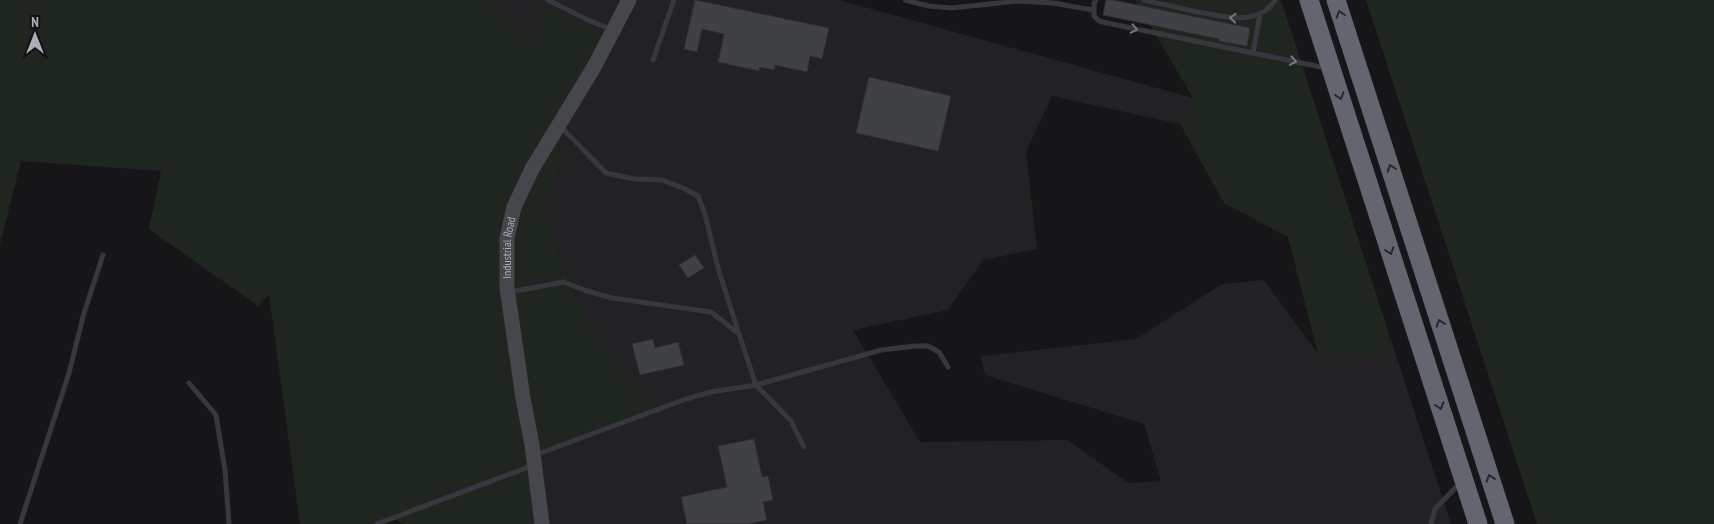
<svg xmlns="http://www.w3.org/2000/svg" width="1714" height="524" viewBox="0 0 1714 524" font-family="'PT Sans Narrow',sans-serif">
  <style>
    .built { fill: #222225 }
    .green { fill: #1e261f }
    .building { fill: #404145; stroke: #303034 }
    .lines { fill: none; stroke-linecap: round; stroke-linejoin: round }
    .lane { stroke: #37383d; stroke-width: 5 }
    .secondary { stroke: #45474d; stroke-width: 15 }
    .highway { stroke: #63666e; stroke-width: 19 }
    .oneway { stroke: #26262a }
    .oneway2 { stroke: #757881 }
    .labels { text-anchor: middle; stroke-width: 4; stroke-linejoin: round; paint-order: stroke }
    .street-label { font-size: 12px; fill: #a8adb8; stroke: #111113 }
  </style>
  <rect width="100%" height="100%" fill="#161618"/>
  <polygon class="built" points="486,0 839,0 1193,98 1180,124 1052,96 1026,152 1037,249 983,260 948,310 853,330 920,442 1068,440 1128,483 1161,481 1144,424 985,375 981,356 1136,339 1222,284 1264,280 1318,354 1386,358 1390,337 1451,524 544,524 533,454 657,410 590,331 543,214 564,154 543,139 533,49 521,30"/>
  <g class="green">
    <polygon points="0,0 486,0 521,30 533,48 545,8 606,35 543,139 564,154 543,214 590,331 657,410 533,454 544,524 403,524 392,518 375,524 300,524 269,294 258,306 149,229 161,171 21,161 0,245"/>
    <polygon points="1135,0 1281,0 1390,337 1387,358 1318,354 1288,237 1224,203 1180,124 1193,98"/>
    <polygon points="1366,0 1714,0 1714,524 1537,524"/>
  </g>
  <g class="building">
    <polygon points="695,0 829,28 822,59 810,56 807,72 775,65 774,70 760,67 759,71 718,62 724,34 702,29 697,52 684,49"/>
    <polygon points="1106,0 1113,0 1250,28 1247,46 1219,41 1219,39 1103,15"/>
    <polygon points="869,77 951,96 938,151 856,133"/>
    <polygon points="695,255 704,268 688,278 679,265"/>
    <polygon points="653,339 655,348 678,342 684,365 640,375 632,344"/>
    <polygon points="754,439 762,477 768,476 773,500 763,502 767,520 748,524 687,524 681,497 727,487 718,446"/>
  </g>
  <g class="lines">
    <g class="lane">
      <polyline points="548,0 588,20 613,30"/>
      <polyline points="905,0 929,6 952,8 1019,1 1053,3 1093,10"/>
      <polyline points="1096,0 1094,3 1094,16 1099,21 1107,23 1326,68"/>
      <path d="M1144,0c17,4 33,7 49,11 26,5 65,17 82,-11"/>
      <polyline points="1253,53 1260,14"/>
      <polyline points="653,60 674,0"/>
      <polyline points="561,127 606,173 634,179 662,180 683,188 698,196 705,214 718,268 738,331"/>
      <polyline points="510,292 564,282 584,290 612,298 711,312 739,334 756,385 881,350 915,346 928,346 939,352 948,367"/>
      <polyline points="189,383 216,415 225,470 229,524"/>
      <polyline points="535,455 686,399 711,392 756,385 791,421 804,447"/>
      <polyline points="20,524 69,373 84,313 103,255"/>
      <polyline points="377,524 534,465"/>
      <polyline points="1431,524 1435,509 1460,483"/>
    </g>
    <path class="secondary" id="s1" d="M542,524l-10,-79 -9,-47 -16,-110v-50l7,-31 18,-38 62,-102 35,-67"/>
    <g class="highway">
      <polyline points="1309,0 1478,524"/>
      <polyline points="1336,0 1505,524"/>
    </g>
  </g>
  <defs><path id="oneway-chevron" d="M-2-3.5L2.5 0L-2 3.5" fill="none" stroke-width="1.6" stroke-linecap="round" stroke-linejoin="round" transform="scale(1.25)"/></defs>
  <g class="oneway">
    <use href="#oneway-chevron" transform="translate(1340 14) rotate(-108)"/>
    <use href="#oneway-chevron" transform="translate(1340 96) rotate(72)"/>
    <use href="#oneway-chevron" transform="translate(1391 168) rotate(-108)"/>
    <use href="#oneway-chevron" transform="translate(1390 251) rotate(72)"/>
    <use href="#oneway-chevron" transform="translate(1440 323) rotate(-108)"/>
    <use href="#oneway-chevron" transform="translate(1440 406) rotate(72)"/>
    <use href="#oneway-chevron" transform="translate(1490 478) rotate(-108)"/>
  </g>
  <g class="oneway2">
    <use href="#oneway-chevron" transform="translate(1233 18) rotate(-177)"/>
    <use href="#oneway-chevron" transform="translate(1134 29) rotate(12)"/>
    <use href="#oneway-chevron" transform="translate(1293 61) rotate(11)"/>
  </g>
  <g class="labels">
    <g class="street-label">
      <text dy="4" stroke="none"><textPath href="#s1" startOffset="279">Industrial Road</textPath></text>
    </g>
  </g>
  <g transform="translate(35 35)" stroke="#111113" stroke-width="4" paint-order="stroke">
  <path d="M0-4L9 19L0 12L-9 19Z" fill="#a8adb8"/>
  <text y="-8" font-size="14" font-weight="bold" text-anchor="middle" fill="#a8adb8">N</text>
  </g>
</svg>
